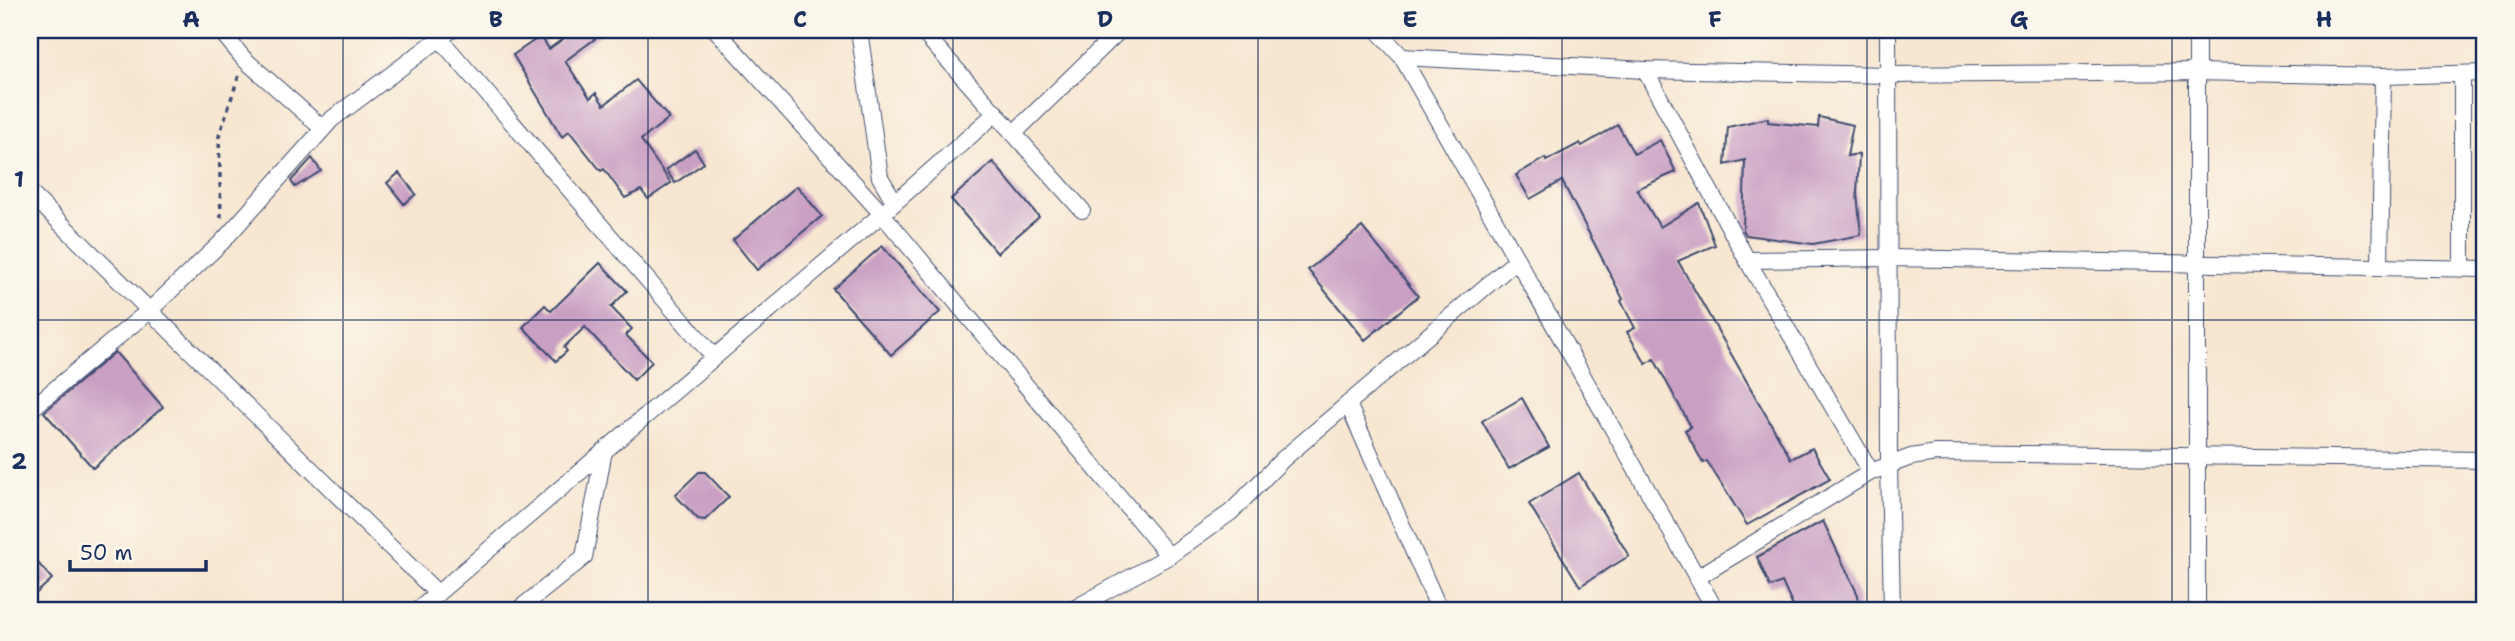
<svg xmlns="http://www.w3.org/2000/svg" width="2515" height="641" viewBox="0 0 2515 641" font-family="'Shantell Sans',sans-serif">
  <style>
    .building { fill: #c99fc3 }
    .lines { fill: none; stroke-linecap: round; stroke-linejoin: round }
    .minor-casing { stroke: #3c4a6f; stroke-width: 18 }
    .path { stroke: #3c4a6f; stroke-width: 3.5; stroke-dasharray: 5 5; stroke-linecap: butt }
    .minor { stroke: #fff; stroke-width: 16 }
    .grid { fill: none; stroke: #1b2f5e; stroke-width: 2; stroke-opacity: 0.55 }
    .neatline { fill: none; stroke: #1b2f5e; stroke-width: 2.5 }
    .grid-label { font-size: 23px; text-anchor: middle; font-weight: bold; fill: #1b2f5e }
  </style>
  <rect width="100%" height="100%" fill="#fbf7ec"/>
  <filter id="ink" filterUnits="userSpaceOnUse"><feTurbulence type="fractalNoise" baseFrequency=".0143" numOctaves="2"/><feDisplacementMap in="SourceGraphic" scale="14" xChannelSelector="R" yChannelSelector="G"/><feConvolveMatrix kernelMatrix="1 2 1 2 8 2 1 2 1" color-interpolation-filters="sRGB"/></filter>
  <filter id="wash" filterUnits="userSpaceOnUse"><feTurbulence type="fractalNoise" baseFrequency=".00686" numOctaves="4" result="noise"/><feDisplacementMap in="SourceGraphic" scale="28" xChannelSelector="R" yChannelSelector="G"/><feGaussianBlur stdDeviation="1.57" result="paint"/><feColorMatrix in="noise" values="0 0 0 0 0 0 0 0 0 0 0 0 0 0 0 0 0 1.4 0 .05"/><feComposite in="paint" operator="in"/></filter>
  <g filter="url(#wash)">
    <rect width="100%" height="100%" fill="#f7e6d0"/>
    <g id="blocks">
      <g class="building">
        <polygon points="575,30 607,30 565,61 590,98 596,93 604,105 636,80 669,118 641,140 671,183 648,199 641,190 625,198 604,169 601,171 569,131 562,137 513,55 541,36 549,49"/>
        <polygon points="1819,117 1853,125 1847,156 1859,154 1857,193 1861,235 1813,244 1746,235 1743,230 1745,160 1725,165 1728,127 1768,118 1768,122 1818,127"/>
        <polygon points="1618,125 1634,154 1660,140 1676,172 1637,189 1660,227 1699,203 1715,245 1678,261 1791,459 1812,448 1830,479 1747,525 1707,461 1703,463 1685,430 1691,427 1654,359 1646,364 1627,332 1635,328 1621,301 1623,299 1562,181 1530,199 1516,175 1545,158 1546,161 1580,143 1582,146"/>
        <polygon points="695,149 704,163 675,183 666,170"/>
        <polygon points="312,158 321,171 295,187 291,181"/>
        <polygon points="993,162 1039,217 997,253 951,199"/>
        <polygon points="399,173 416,194 404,204 387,183"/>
        <polygon points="797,186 822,216 757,270 733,240"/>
        <polygon points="1362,227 1418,296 1365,340 1308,270"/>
        <polygon points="882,246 940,312 891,355 833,289"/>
        <polygon points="600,263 627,291 611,307 632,329 626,335 652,362 634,380 585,327 564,347 567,351 556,361 523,327 545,305 551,311"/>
        <polygon points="115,352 163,407 93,468 44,412"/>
        <polygon points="1522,398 1549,447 1509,469 1482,421"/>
        <polygon points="699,472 705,472 729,497 705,520 698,519 675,495"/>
        <polygon points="1579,473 1629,556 1580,586 1529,504"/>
        <polygon points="1823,521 1858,595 1859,611 1795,611 1782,582 1770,587 1757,557"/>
        <polygon points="30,554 52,579 30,599"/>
      </g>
    </g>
  </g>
  <g filter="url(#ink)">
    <use href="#blocks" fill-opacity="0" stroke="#3c4a6f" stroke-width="2"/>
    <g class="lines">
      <defs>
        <g id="minor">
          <polyline points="220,30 244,59 322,128"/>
          <polyline points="716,30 882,214 1169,556"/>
          <polyline points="859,30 880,177 894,201"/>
          <polyline points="921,30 1082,210"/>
          <polyline points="1377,30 1402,57 1716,611"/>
          <polyline points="1888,30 1889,464 1892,611"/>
          <polyline points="440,39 714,357"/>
          <polyline points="1402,57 1645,70 1888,75 2196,72 2383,76 2485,73"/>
          <polyline points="1645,70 1747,260 1871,472"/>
          <polyline points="2462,74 2462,268"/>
          <polyline points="1014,133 1120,30"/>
          <polyline points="30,193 437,593"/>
          <polyline points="1747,260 1890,258 2485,269"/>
          <polyline points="2380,267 2383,76"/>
          <polyline points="1348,404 1440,611"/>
          <polyline points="30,410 151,309 222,242 332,119 451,30"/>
          <polyline points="1698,577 1871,472 1911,457 1936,453 2485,460"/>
          <polyline points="417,611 882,214 996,113"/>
          <polyline points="517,611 584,557 604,451"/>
          <polyline points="1070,611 1169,556 1231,512 1283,459 1517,260"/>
          <polyline points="2197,611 2197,30"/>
        </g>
      </defs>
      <use href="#minor" class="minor-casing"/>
      <polyline class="path" points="221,218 219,136 239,75"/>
      <use href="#minor" class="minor"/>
    </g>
  </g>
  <path class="grid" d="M343,30v581M648,30v581M953,30v581M1258,30v581M1562,30v581M1867,30v581M2172,30v581M30,320h2455"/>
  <rect width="2515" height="641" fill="none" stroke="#fbf7ec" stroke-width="77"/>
  <path d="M70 560v10h136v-10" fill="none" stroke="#1b2f5e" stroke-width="3.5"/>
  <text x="80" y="560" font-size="21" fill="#1b2f5e" stroke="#fbf7ec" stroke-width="5" paint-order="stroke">50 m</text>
  <rect x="38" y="38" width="2438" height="564" class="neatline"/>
  <g class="grid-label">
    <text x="191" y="27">A</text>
    <text x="496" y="27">B</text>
    <text x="800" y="27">C</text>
    <text x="1105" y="27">D</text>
    <text x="1410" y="27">E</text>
    <text x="1715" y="27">F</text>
    <text x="2019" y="27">G</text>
    <text x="2324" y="27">H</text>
    <text x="19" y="187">1</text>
    <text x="19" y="469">2</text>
  </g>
</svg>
